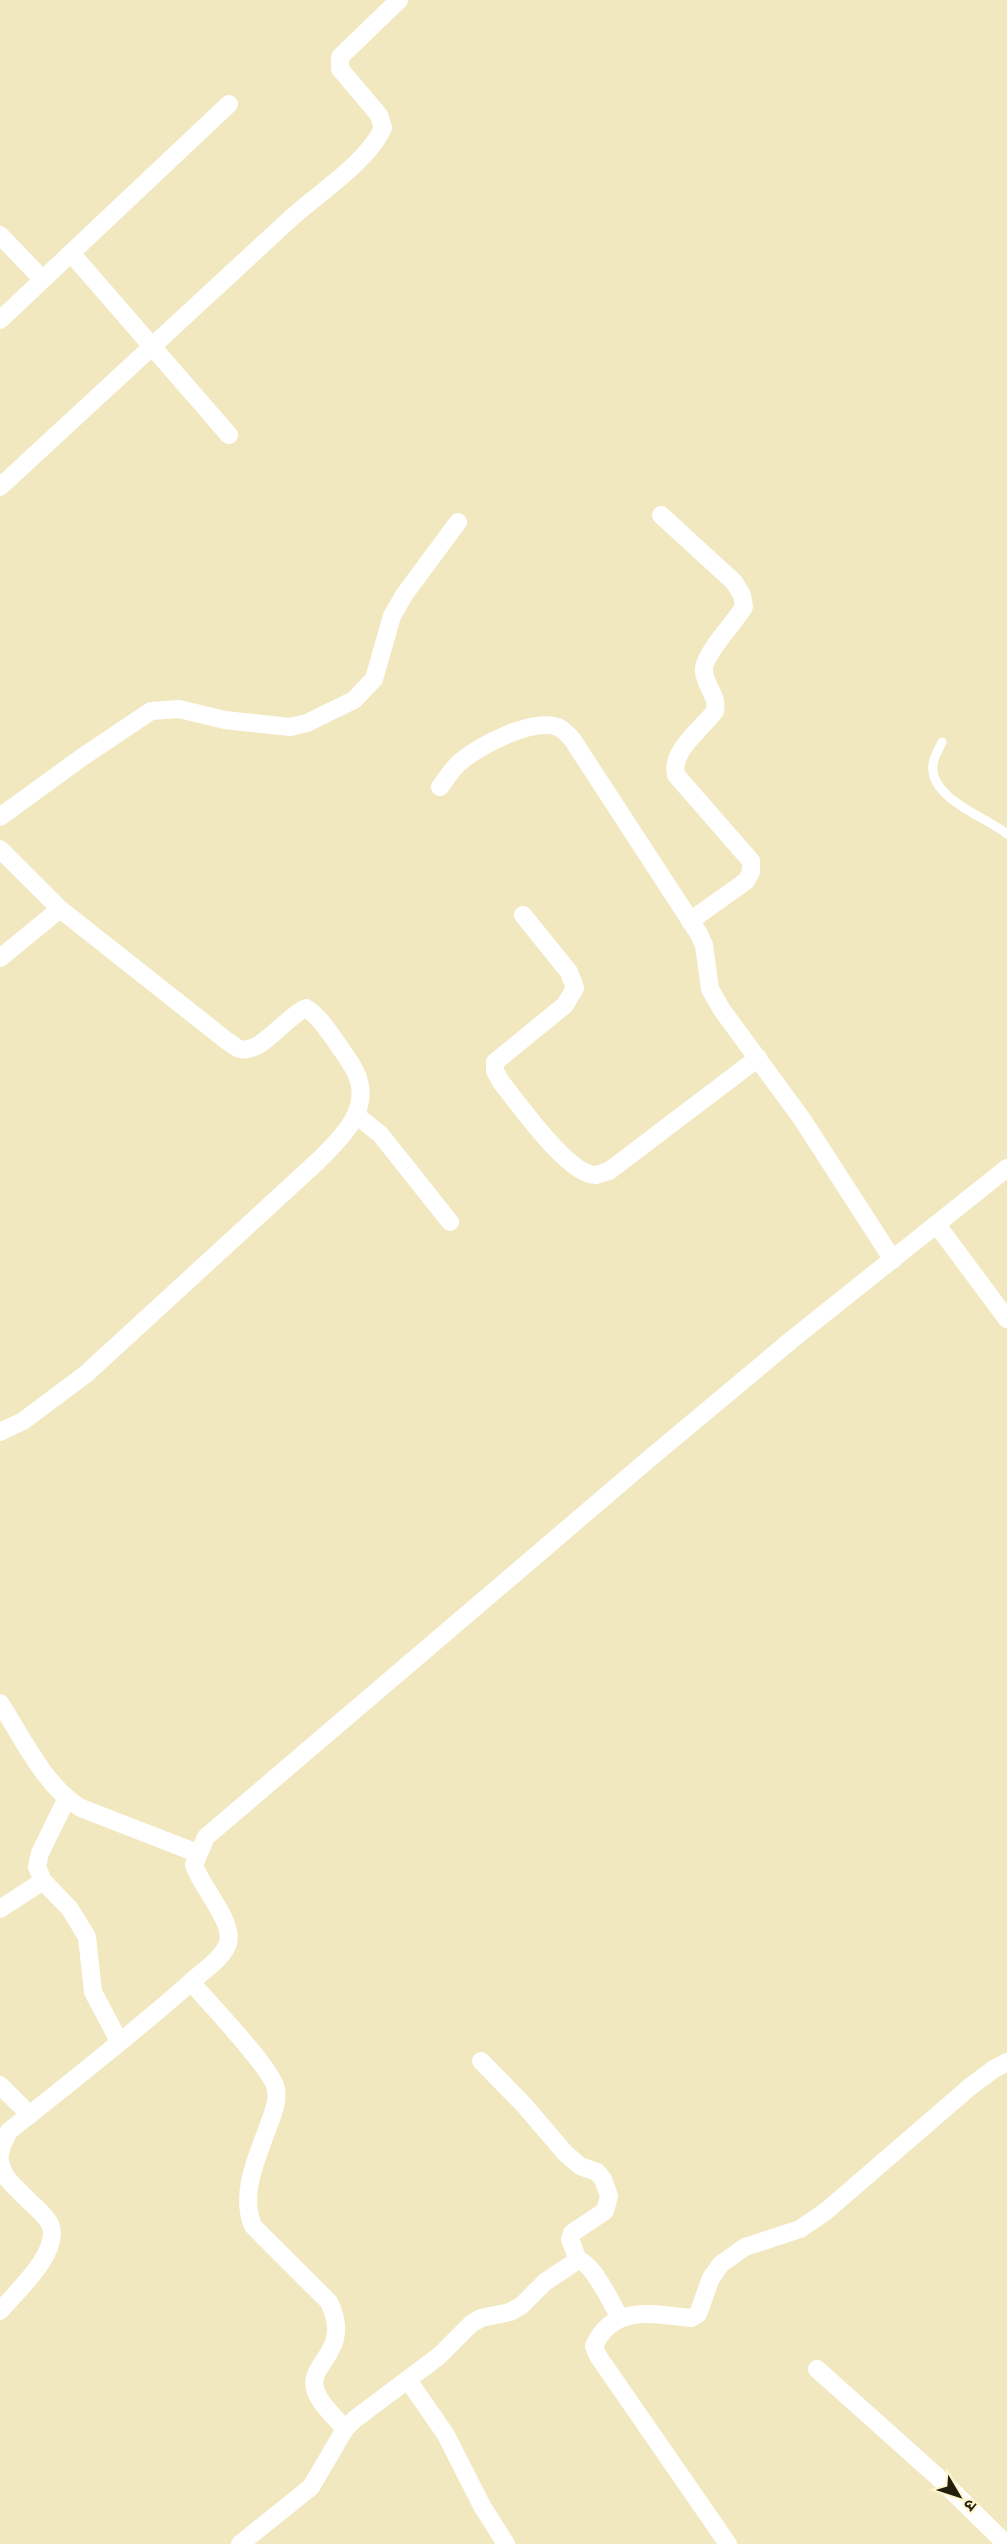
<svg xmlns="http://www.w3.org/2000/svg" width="1007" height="2544" viewBox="0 0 1007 2544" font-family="'Playfair Display','Noto Sans Devanagari',serif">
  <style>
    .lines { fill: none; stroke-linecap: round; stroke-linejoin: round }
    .service { stroke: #fff; stroke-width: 9 }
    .minor { stroke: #fff; stroke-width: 18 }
  </style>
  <rect width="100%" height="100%" fill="#f1e8c0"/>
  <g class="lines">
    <path class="service" d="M942,742c-3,7 -8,15 -9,22 -5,34 53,53 74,70"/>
    <g class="minor">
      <polyline points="0,235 42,279"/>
      <polyline points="71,253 229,435"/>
      <polyline points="0,320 229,104"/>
      <path d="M0,487c97,-89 193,-178 289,-267 29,-27 78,-57 94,-92l-4,-13 -39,-46v-12l59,-57"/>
      <path d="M661,515l73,67 8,13 2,12c-9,15 -42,49 -40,64 1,15 14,24 11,40 -13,18 -45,40 -39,64l75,86v11l-5,9 -56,40"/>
      <path d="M440,787c6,-8 12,-18 20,-25 21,-17 71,-44 98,-35 5,2 10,8 14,12l127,195 5,11 6,44 12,21 80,109 91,141"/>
      <polyline points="0,817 81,758 151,711 179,709 225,720 290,727 307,723 354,700 374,679 392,616 404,595 458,522"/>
      <path d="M0,849l60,60 167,132c4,2 9,7 13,8 22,5 46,-33 66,-41 14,9 23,24 33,38 7,10 15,20 19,32 12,34 -19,62 -40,83l-232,213 -63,47 -23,11"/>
      <path d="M523,915l46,57 6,16 -10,17 -70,57v9l6,11c17,21 68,94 95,93 4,-1 9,-3 13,-4l149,-113"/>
      <polyline points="0,958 60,909"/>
      <polyline points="356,1115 380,1134 450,1222"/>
      <polyline points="937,1225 1007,1319"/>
      <path d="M0,1703c22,34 45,84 81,105l116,45"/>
      <polyline points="66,1800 40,1853 37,1867 43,1881 70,1909 87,1937 93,1992 119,2041"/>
      <polyline points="0,1909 43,1881"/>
      <path d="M191,1982c17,20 81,86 85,107 2,13 -3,24 -7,35 -11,32 -30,69 -16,102l76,76c24,49 -21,61 -14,86 3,15 21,30 30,41"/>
      <polyline points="481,2061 524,2105 565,2153 580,2166 597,2172 603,2179 609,2196 605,2211 572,2233 570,2239 578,2260"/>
      <polyline points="0,2085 30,2115"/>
      <path d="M0,2154l2,-9 7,-14c61,-48 123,-97 181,-148 11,-11 33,-24 38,-40 6,-22 -27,-56 -34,-78l12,-28 443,-378 146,-122 212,-169"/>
      <path d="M0,2161c2,14 10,21 19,30 9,10 23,20 30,31 15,27 -32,69 -49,89"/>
      <polyline points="817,2369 941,2480 1006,2544"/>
      <polyline points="408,2380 446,2435 482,2506 506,2544"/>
      <path d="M240,2544l71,-57 34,-58 10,-10 84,-63 32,-32 10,-6 29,-6 11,-6 24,-24 33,-22c15,3 34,44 42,58"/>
      <path d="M728,2544l-130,-188 -4,-10c19,-42 59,-32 97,-28l7,-4 13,-36 10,-14 24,-17 55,-18 25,-17 146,-126 23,-17 13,-7"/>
    </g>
  </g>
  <g transform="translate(959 2496) rotate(129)" stroke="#fff6cd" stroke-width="4.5" paint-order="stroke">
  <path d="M0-4.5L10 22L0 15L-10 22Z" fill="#221f0f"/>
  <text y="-9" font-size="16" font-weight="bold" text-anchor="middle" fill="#221f0f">उ</text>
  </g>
</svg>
